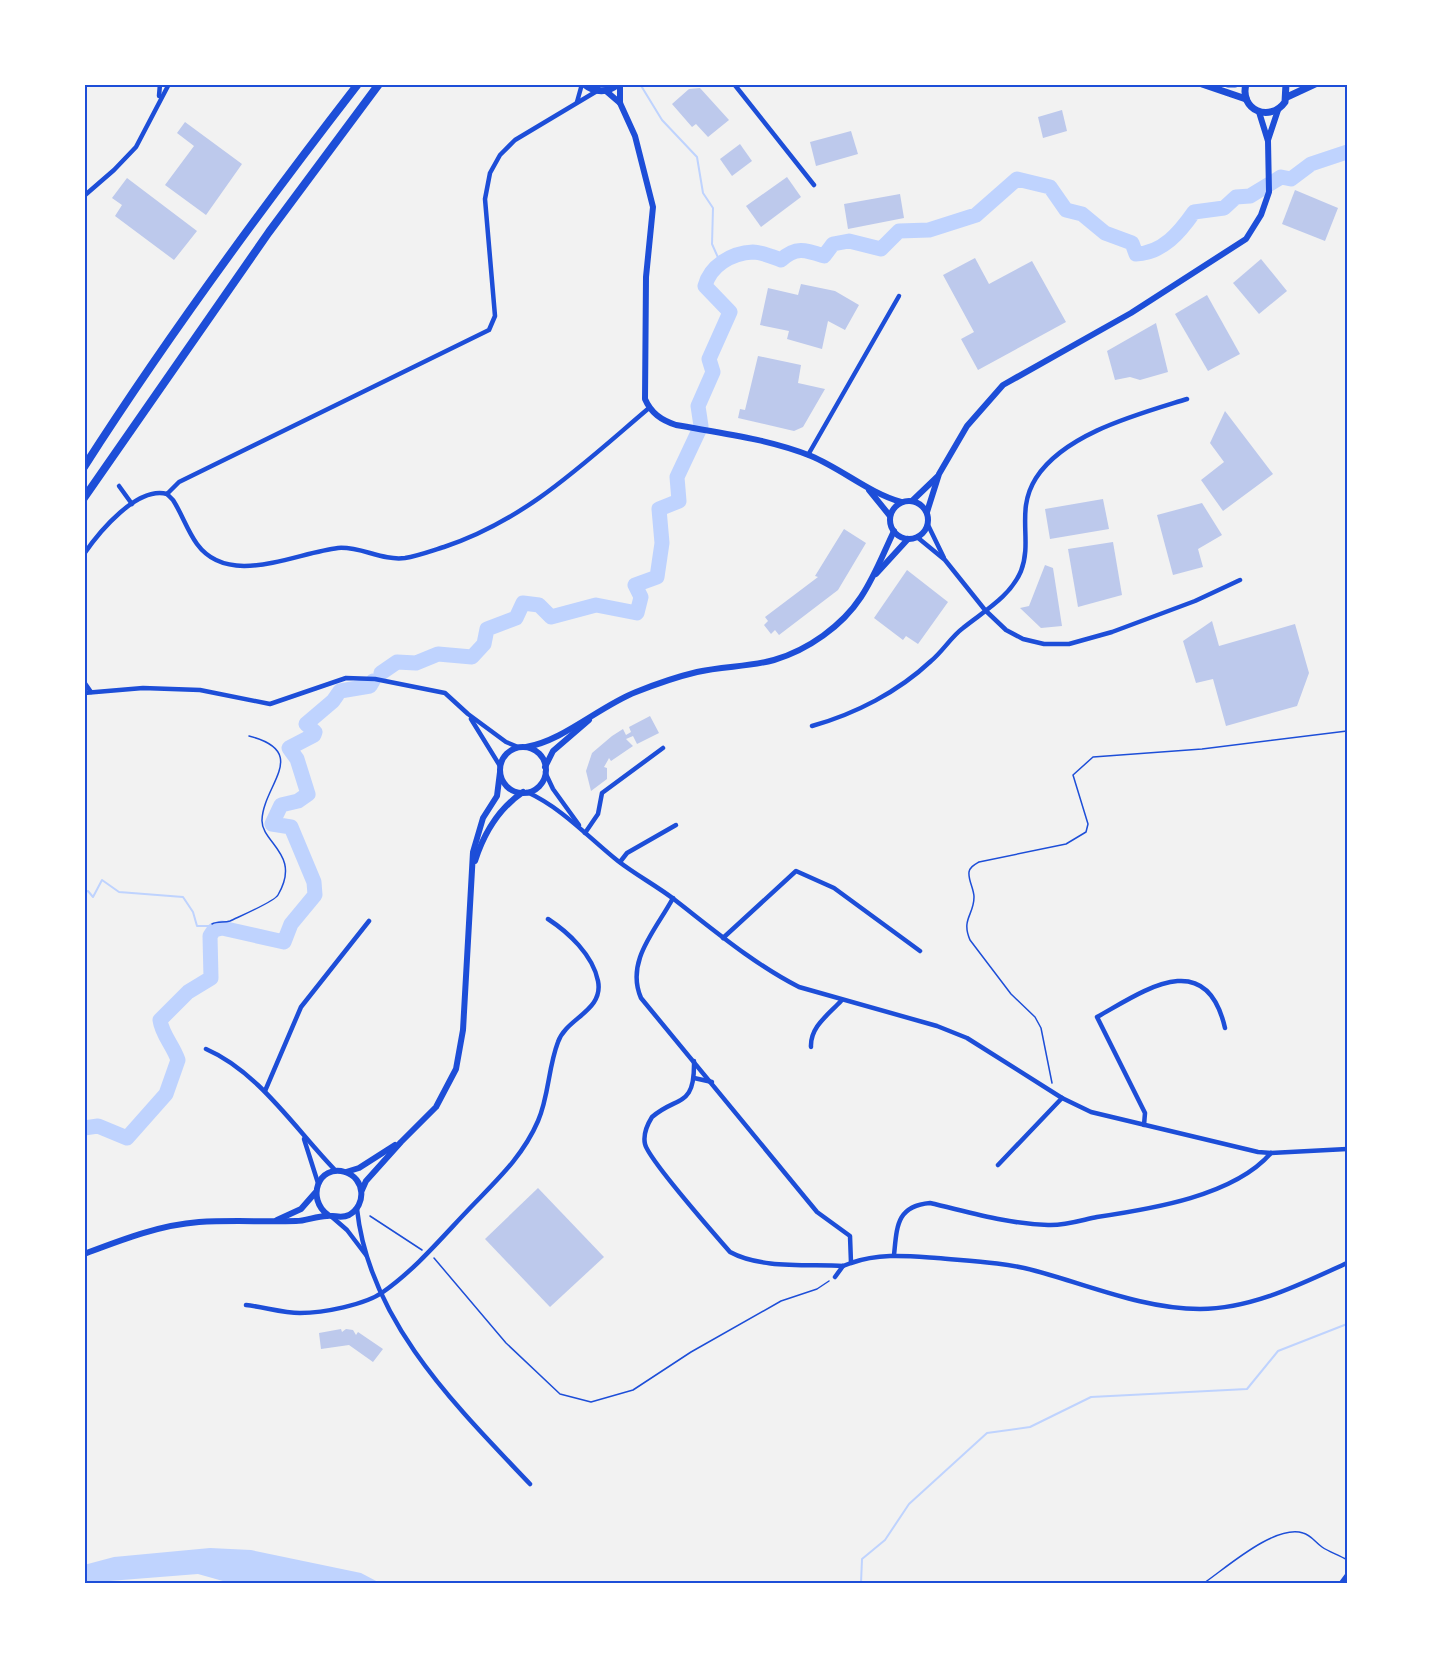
<svg xmlns="http://www.w3.org/2000/svg" width="1431" height="1667" viewBox="0 0 1431 1667" font-family="'PT Sans',sans-serif">
  <style>
    .water { fill: #bfd3fe }
    .lines { fill: none; stroke-linecap: round; stroke-linejoin: round }
    .stream { stroke: #bfd3fe; stroke-width: 2 }
    .river { stroke: #bfd3fe; stroke-width: 15 }
    .building { fill: #bdc9ec }
    .path { stroke: #1d4ed8; stroke-width: 1.5 }
    .minor { stroke: #1d4ed8; stroke-width: 4.5 }
    .tertiary { stroke: #1d4ed8; stroke-width: 6 }
    .secondary { stroke: #1d4ed8; stroke-width: 7 }
    .motorway { stroke: #1d4ed8; stroke-width: 8 }
    .neatline { fill: none; stroke: #1d4ed8; stroke-width: 2 }
  </style>
  <rect width="100%" height="100%" fill="#f2f2f2"/>
  <polygon class="water" points="210,1548 251,1550 361,1573 380,1583 230,1583 198,1574 84,1583 84,1565 114,1557"/>
  <g class="lines">
    <g class="stream">
      <polyline points="640,84 662,120 697,157 703,193 713,208 712,244 720,262"/>
      <polyline points="84,892 88,891 93,897 102,880 119,892 183,897 193,912 197,926 210,926 214,930"/>
      <polyline points="861,1583 862,1559 885,1540 909,1504 987,1433 1030,1427 1091,1397 1247,1389 1278,1351 1347,1324"/>
    </g>
    <g class="river">
      <path d="M381,673l16,-11 19,1 22,-9 34,3 12,-13 3,-15 29,-11 7,-15 16,2 12,12 45,-12 41,8 4,-16 -6,-12 22,-8 5,-34 -3,-34 20,-8 -2,-24 24,-51 -3,-20 15,-34 -4,-13 21,-47 -25,-26c5,-20 26,-33 48,-34 8,0 20,5 28,8 15,-14 25,-10 43,-4l9,-12 16,-3 32,8 18,-18 30,-1 47,-15 41,-36 33,8 16,23 16,4 23,19 27,10 4,11c27,-1 44,-22 58,-42l30,-4 12,-11 14,-1 31,-19 10,2 20,-15 36,-12"/>
      <path d="M84,1128l14,-2 29,12 39,-44 12,-34c-5,-15 -16,-25 -18,-40l28,-28 23,-14 -1,-42 4,-6 8,-2 62,14 7,-18 24,-29 -1,-13 -23,-55 -19,-3 9,-19 17,-4 10,-7 -11,-35 -8,-11 25,-13 1,-3 -9,-8 27,-23 7,-10 30,-5 3,-5"/>
    </g>
  </g>
  <g class="building">
    <polygon points="700,88 729,120 708,137 696,124 692,127 672,104 689,89"/>
    <polygon points="1062,110 1067,131 1043,138 1038,117"/>
    <polygon points="185,122 242,164 206,215 165,185 194,146 177,133"/>
    <polygon points="851,131 858,154 816,166 810,142"/>
    <polygon points="740,144 752,161 732,176 720,159"/>
    <polygon points="787,177 801,197 761,227 746,206"/>
    <polygon points="127,178 197,231 174,260 115,216 122,205 112,198"/>
    <polygon points="1295,190 1338,208 1325,241 1282,224"/>
    <polygon points="900,194 904,218 848,229 844,204"/>
    <polygon points="975,258 989,284 1032,261 1066,322 978,370 961,339 974,332 943,275"/>
    <polygon points="1261,259 1287,291 1259,314 1233,283"/>
    <polygon points="801,284 835,291 859,305 845,330 828,321 822,349 787,339 789,331 760,325 768,288 798,295"/>
    <polygon points="1207,295 1240,354 1208,371 1175,314"/>
    <polygon points="1156,323 1168,372 1140,380 1130,377 1115,380 1107,351"/>
    <polygon points="758,356 801,365 798,383 825,389 803,427 794,431 738,418 740,409 745,410"/>
    <polygon points="1225,411 1273,474 1223,511 1201,480 1224,462 1210,443"/>
    <polygon points="1103,499 1109,529 1050,539 1045,509"/>
    <polygon points="1202,503 1222,535 1198,549 1203,567 1173,575 1157,515"/>
    <polygon points="844,529 866,543 838,590 779,635 775,630 771,634 764,625 768,621 765,617 818,577 815,576"/>
    <polygon points="1113,542 1122,595 1078,607 1068,549"/>
    <polygon points="1045,565 1053,568 1062,626 1041,628 1020,608 1029,606"/>
    <polygon points="907,570 948,602 918,644 906,636 903,640 874,618"/>
    <polygon points="1212,621 1219,646 1295,624 1309,673 1297,706 1226,726 1213,679 1196,683 1183,641"/>
    <polygon points="650,716 659,733 637,744 633,736 626,739 633,746 611,761 609,758 608,760 604,767 607,768 607,779 591,791 586,771 592,753 612,736 623,729 626,735 631,732 629,727"/>
    <polygon points="538,1188 604,1257 550,1307 485,1239"/>
    <polygon points="341,1329 342,1332 346,1329 353,1330 356,1335 358,1332 383,1349 373,1362 349,1345 321,1349 319,1333"/>
  </g>
  <g class="lines">
    <g class="path">
      <path d="M212,924c6,-3 12,-1 18,-3 8,-4 44,-19 48,-26 24,-41 -17,-52 -16,-75 1,-35 49,-68 -13,-84"/>
      <path d="M1052,1083l-11,-55 -6,-11 -24,-23 -41,-54c-9,-21 4,-25 4,-43 0,-8 -6,-17 -5,-25 1,-5 5,-7 10,-10l87,-18 20,-12 2,-8 -15,-49 20,-18 109,-8 145,-18"/>
      <polyline points="370,1216 422,1250"/>
      <polyline points="434,1258 506,1343 560,1394 591,1402 633,1390 691,1352 781,1301 817,1289 829,1281"/>
      <path d="M1204,1583c22,-15 71,-59 99,-50 8,2 12,9 19,14 7,5 17,8 25,13"/>
    </g>
    <g class="minor">
      <polyline points="734,84 814,185"/>
      <polyline points="159,96 160,84"/>
      <polyline points="577,102 582,84"/>
      <polyline points="84,196 114,170 136,147 169,84"/>
      <polyline points="808,455 899,296"/>
      <polyline points="119,486 132,504"/>
      <path d="M167,494l6,6c9,14 14,30 24,44 32,44 98,9 141,4 22,-2 44,13 67,10 13,-2 26,-7 39,-11 82,-27 140,-84 205,-139"/>
      <polyline points="928,525 944,558"/>
      <polyline points="917,537 945,560 985,610 1006,630 1023,639 1044,644 1069,644 1112,632 1195,601 1240,580"/>
      <path d="M84,554c15,-22 53,-68 83,-60l12,-12 310,-152 6,-14 -10,-117 5,-26 10,-18 15,-15 82,-49"/>
      <polyline points="84,682 91,692"/>
      <polyline points="84,693 143,688 200,690 270,704 346,678 375,679 445,693 468,714 506,742 518,747"/>
      <polyline points="471,719 500,766"/>
      <path d="M812,726c43,-12 86,-34 119,-65 12,-10 20,-24 32,-33 21,-17 47,-31 58,-57 12,-31 -6,-60 15,-93 29,-45 103,-64 151,-79"/>
      <polyline points="545,772 553,789 579,825"/>
      <path d="M527,792c35,16 61,45 91,69 18,14 39,25 57,39 40,31 79,64 124,87l138,39 30,12 95,60 29,14 167,40 13,1 76,-4"/>
      <polyline points="585,833 598,814 602,793 663,748"/>
      <polyline points="620,862 627,853 676,825"/>
      <path d="M673,898c-17,32 -48,63 -32,100l176,214 33,24 1,27c29,-10 56,-7 86,-5 33,3 67,4 99,13 53,14 108,38 164,38 52,0 101,-25 147,-46"/>
      <polyline points="723,938 796,871 834,888 920,951"/>
      <path d="M811,1047c-1,-20 17,-32 30,-46"/>
      <path d="M206,1049c53,23 90,81 130,122"/>
      <path d="M694,1061c1,48 -17,34 -42,56 -5,8 -9,18 -7,27 3,14 71,92 85,108 31,17 78,12 113,14l8,-3"/>
      <polyline points="694,1078 712,1082"/>
      <polyline points="265,1091 301,1007 369,921"/>
      <path d="M1144,1125l1,-12 -48,-96c45,-25 109,-72 128,11"/>
      <polyline points="304,1139 318,1183"/>
      <polyline points="998,1165 1062,1098"/>
      <path d="M357,1209c12,112 99,197 173,275"/>
      <polyline points="332,1217 347,1230 366,1255"/>
      <path d="M894,1255c3,-28 2,-49 36,-52 39,9 78,21 118,22 16,1 34,-5 49,-8 54,-8 137,-21 174,-64"/>
      <polyline points="835,1277 843,1266"/>
      <path d="M246,1305c18,2 37,8 54,8 23,0 65,-8 83,-21 33,-23 61,-57 88,-85 26,-27 52,-51 67,-86 11,-25 10,-53 20,-79 8,-24 46,-31 40,-61 -5,-26 -30,-49 -50,-62"/>
      <polyline points="1341,1583 1347,1575"/>
    </g>
    <g class="tertiary">
      <path d="M620,84v19l15,33 18,71 -7,70 -1,122c6,14 16,21 31,26 44,8 93,14 135,31 31,13 58,37 90,46"/>
      <polyline points="606,91 620,103"/>
      <polyline points="1268,140 1278,110"/>
      <polyline points="869,490 890,516"/>
      <circle cx="909" cy="520" r="19"/>
      <polyline points="912,501 937,477"/>
      <polyline points="927,512 939,474 967,426 1003,385 1131,313 1246,239 1261,215 1269,192 1268,141 1259,112"/>
      <polyline points="876,574 908,539"/>
      <path d="M526,747c37,-6 74,-41 110,-55 20,-8 40,-15 61,-20 25,-6 52,-5 77,-12 34,-10 68,-34 87,-63 14,-21 22,-43 33,-66"/>
      <circle cx="523" cy="770" r="23"/>
      <polyline points="545,767 553,751 589,720"/>
      <path d="M475,861c9,-28 23,-52 48,-69"/>
      <polyline points="346,1172 359,1168 395,1145"/>
      <polyline points="362,1190 366,1181 401,1142 436,1107 456,1069 463,1030 473,852 483,818 497,796 500,772"/>
      <polyline points="277,1220 301,1209 315,1193"/>
      <path d="M84,1254c37,-14 75,-29 115,-32 32,-2 64,0 97,-1 10,0 20,-5 31,-5 8,-1 14,3 22,-1 18,-10 16,-37 -4,-43 -27,-8 -39,27 -17,43"/>
    </g>
    <g class="secondary">
      <path d="M584,84c11,9 24,9 34,0"/>
      <polyline points="1202,84 1246,99"/>
      <polyline points="1228,84 1235,84"/>
      <path d="M1246,84c-7,26 24,39 39,18l1,-18"/>
      <polyline points="1287,97 1315,84"/>
    </g>
    <g class="motorway">
      <path d="M84,467c85,-133 178,-259 274,-383"/>
      <polyline points="84,498 269,232 379,84"/>
    </g>
  </g>
  <rect width="1431" height="1667" fill="none" stroke="#ffffff" stroke-width="171"/>
  <rect x="86" y="86" width="1260" height="1496" class="neatline"/>
</svg>
